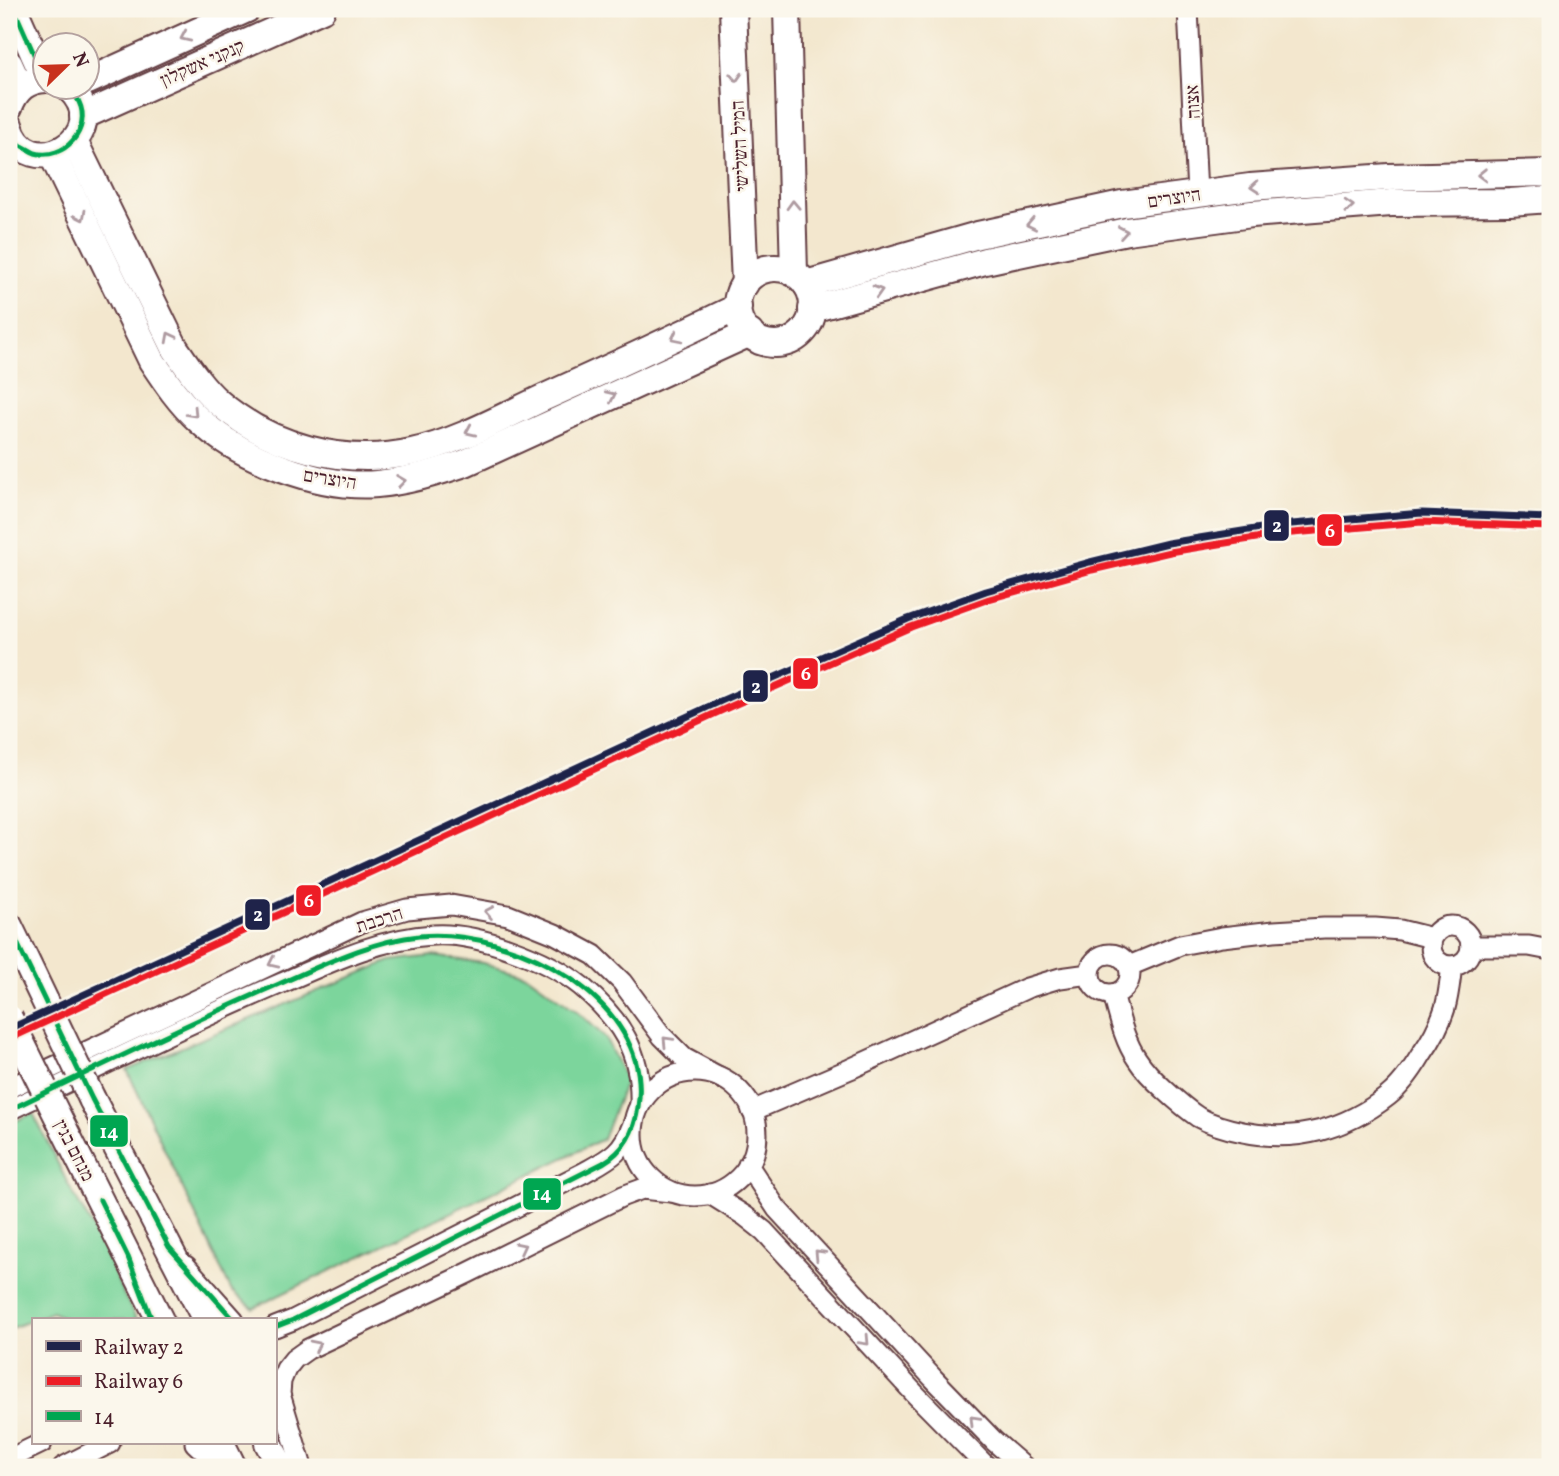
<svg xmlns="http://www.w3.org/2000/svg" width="1559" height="1476" viewBox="0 0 1559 1476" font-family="Vollkorn,'Frank Ruhl Libre',serif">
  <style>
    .green { fill: #7bd59c; stroke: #627a64; stroke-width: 2 }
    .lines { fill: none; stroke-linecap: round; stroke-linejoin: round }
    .street-casing { stroke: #633d43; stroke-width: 23 }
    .secondary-casing { stroke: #633d43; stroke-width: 30 }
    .street { stroke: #fff; stroke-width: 19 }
    .secondary { stroke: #fff; stroke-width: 26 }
    .rail { stroke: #4a1f2b; stroke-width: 4.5 }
    .secondary-bridge-casing { stroke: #633d43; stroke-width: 30; stroke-linecap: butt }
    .secondary-bridge { stroke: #fff; stroke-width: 26 }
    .bus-1-casing { stroke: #fbf7ec; stroke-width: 10 }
    .bus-1 { stroke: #00a651; stroke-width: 5 }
    .rail-1-casing { stroke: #fbf7ec; stroke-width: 12 }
    .rail-2-casing { stroke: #fbf7ec; stroke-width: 12 }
    .rail-1 { stroke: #1f234a; stroke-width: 7 }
    .rail-2 { stroke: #ed1d26; stroke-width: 7 }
    .oneway { stroke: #ae9aa0 }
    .labels { text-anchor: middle; stroke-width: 5; stroke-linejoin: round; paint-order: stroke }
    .street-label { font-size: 19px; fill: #4a1f2b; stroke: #fbf7ec }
    .line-badge { stroke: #fbf7ec; stroke-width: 2.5 }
    .badge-label { font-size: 19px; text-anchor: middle; font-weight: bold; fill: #fff }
  </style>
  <rect width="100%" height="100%" fill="#fbf7ec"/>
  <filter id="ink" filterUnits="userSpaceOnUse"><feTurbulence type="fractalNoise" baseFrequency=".0143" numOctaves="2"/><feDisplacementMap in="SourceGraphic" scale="14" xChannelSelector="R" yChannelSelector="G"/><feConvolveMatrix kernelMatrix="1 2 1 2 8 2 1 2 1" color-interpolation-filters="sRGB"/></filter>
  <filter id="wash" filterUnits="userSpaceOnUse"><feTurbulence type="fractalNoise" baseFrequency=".00686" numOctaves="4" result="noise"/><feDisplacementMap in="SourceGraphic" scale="28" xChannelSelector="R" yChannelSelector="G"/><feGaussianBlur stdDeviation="1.57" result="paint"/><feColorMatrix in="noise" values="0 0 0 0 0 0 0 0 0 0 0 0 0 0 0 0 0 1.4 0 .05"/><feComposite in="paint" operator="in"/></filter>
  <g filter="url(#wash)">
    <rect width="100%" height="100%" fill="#f3e7ce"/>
    <g class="green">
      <polygon points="433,956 483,963 527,975 578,1012 605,1037 626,1080 603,1139 253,1308 231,1290 127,1070 390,961"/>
      <polygon points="33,1113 69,1186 109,1256 120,1287 137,1320 69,1320 52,1312 9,1329 9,1124"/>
    </g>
  </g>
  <g filter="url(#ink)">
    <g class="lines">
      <defs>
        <g id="street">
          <polyline points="1188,9 1197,194"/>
          <circle cx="1451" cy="946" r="20"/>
          <polyline points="1471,946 1529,946 1550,950"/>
          <circle cx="1110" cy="974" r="20"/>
          <polyline points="1129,966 1180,945 1222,937 1274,931 1324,928 1375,928 1400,930 1432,938"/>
          <path d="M1113,994c6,22 11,46 24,65 7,11 18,22 28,31 11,10 21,19 33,27 14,8 30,12 45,15 53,11 103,-3 145,-36 14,-11 24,-26 33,-41 10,-14 19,-31 24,-47 4,-14 5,-28 7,-42"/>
          <circle cx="695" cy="1134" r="62"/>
          <polyline points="9,1088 362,922 407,909 451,905 508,915 555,934 594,955 622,982 662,1036 684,1058 723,1079"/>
          <path d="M9,1110c91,-43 181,-88 273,-127 48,-21 99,-45 151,-48 44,-3 114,24 148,51 39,33 61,66 59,118"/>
          <polyline points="752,1111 850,1069 1027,988 1060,978 1089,974"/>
          <polyline points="748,1165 777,1209 933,1378 994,1441 1024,1467"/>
          <polyline points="710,1194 745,1216 764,1231 916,1395 987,1467"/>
          <polyline points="186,1266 234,1320"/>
          <path d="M275,1327l18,-7 292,-148c25,-14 37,-19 48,-48"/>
          <polyline points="195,1443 221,1467"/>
          <polyline points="9,1459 42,1443"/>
          <polyline points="63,1467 110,1443"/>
          <polyline points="302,1467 280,1394 281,1381 286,1369 294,1359 308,1349 468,1273 623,1196 642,1189 671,1192"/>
        </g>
        <g id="secondary">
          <polyline points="14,9 45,79"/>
          <polyline points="733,9 745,284"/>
          <polyline points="787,9 794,273"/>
          <polyline points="9,64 20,88"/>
          <polyline points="88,81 247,9"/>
          <path d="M9,107c7,-18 17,-27 37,-28"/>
          <polyline points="83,116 322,9"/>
          <path d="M9,125c17,64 110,10 60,-37"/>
          <path d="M74,141l101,207c13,19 26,39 43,54 52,45 127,65 194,50 44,-9 92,-36 133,-55 65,-29 129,-59 193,-90"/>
          <path d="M52,154l100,207c14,21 28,42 47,59 40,38 122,69 178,64 31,-3 58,-11 88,-21l285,-130"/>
          <circle cx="775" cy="306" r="38"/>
          <polyline points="806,284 978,235 1122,204 1250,187 1389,177 1550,173"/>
          <polyline points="812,309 985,261 1127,231 1252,214 1391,203 1510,202 1550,199"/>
          <polyline points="9,926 23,955"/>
          <polyline points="92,1099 206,1320"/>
          <polyline points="60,1121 160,1320"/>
          <polyline points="221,1443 233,1467"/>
          <polyline points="268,1443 281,1467"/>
        </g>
      </defs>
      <use href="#street" class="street-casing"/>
      <use href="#secondary" class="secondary-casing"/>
      <use href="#street" class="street"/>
      <use href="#secondary" class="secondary"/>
      <g class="rail">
        <polyline points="299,894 506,811"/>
        <polyline points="87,1006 272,907"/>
      </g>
      <defs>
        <g id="secondary-bridge">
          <polyline points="23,955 92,1099"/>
          <polyline points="9,1018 60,1121"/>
        </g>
      </defs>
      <use href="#secondary-bridge" class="secondary-bridge-casing"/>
      <use href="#secondary-bridge" class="secondary-bridge"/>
      <defs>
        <g id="bus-1">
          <polyline points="14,9 45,79"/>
          <path d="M9,150l11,-5c5,2 10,6 15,8 29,8 57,-24 44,-51 -2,-5 -7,-10 -10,-14"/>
          <polyline points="9,926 92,1099 169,1247 234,1320"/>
          <path d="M9,1110c89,-43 179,-87 270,-126 44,-19 91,-43 140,-48 91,-9 236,63 219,171 -3,23 -14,44 -35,56l-310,157 -18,7"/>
          <polyline points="100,1200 128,1257 152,1320"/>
        </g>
      </defs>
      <use href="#bus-1" class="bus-1-casing"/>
      <use href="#bus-1" class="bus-1"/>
      <defs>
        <polyline id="rail-1" points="9,1029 723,700 908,619 986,591 1090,562 1168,543 1280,525 1422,513 1550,518"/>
        <polyline id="rail-2" points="13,1037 727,708 911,627 989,599 1092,570 1170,552 1281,534 1422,522 1550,527"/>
      </defs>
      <use href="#rail-1" class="rail-1-casing"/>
      <use href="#rail-2" class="rail-2-casing"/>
      <use href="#rail-1" class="rail-1"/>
      <use href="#rail-2" class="rail-2"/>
    </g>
    <defs><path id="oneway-chevron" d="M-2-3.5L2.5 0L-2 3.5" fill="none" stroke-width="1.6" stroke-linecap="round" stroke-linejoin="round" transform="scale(1.75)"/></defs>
    <g class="oneway">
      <use href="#oneway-chevron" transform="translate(185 37) rotate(156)"/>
      <use href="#oneway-chevron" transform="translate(736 77) rotate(87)"/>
      <use href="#oneway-chevron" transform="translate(1482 175) rotate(179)"/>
      <use href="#oneway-chevron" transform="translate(1255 187) rotate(175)"/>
      <use href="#oneway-chevron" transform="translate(793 205) rotate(-92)"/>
      <use href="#oneway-chevron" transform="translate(1349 206) rotate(-4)"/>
      <use href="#oneway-chevron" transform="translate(81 216) rotate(64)"/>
      <use href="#oneway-chevron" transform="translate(1031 224) rotate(168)"/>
      <use href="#oneway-chevron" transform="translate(1123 232) rotate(-10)"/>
      <use href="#oneway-chevron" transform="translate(878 291) rotate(-16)"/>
      <use href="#oneway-chevron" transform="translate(170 337) rotate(-117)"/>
      <use href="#oneway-chevron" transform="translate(676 337) rotate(154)"/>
      <use href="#oneway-chevron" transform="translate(611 396) rotate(-25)"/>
      <use href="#oneway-chevron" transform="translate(193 413) rotate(47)"/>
      <use href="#oneway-chevron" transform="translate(470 431) rotate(156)"/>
      <use href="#oneway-chevron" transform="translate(401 481) rotate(-8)"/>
      <use href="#oneway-chevron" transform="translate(489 912) rotate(-170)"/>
      <use href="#oneway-chevron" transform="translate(273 963) rotate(155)"/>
      <use href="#oneway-chevron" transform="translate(667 1041) rotate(-134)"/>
      <use href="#oneway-chevron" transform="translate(521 1247) rotate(-27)"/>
      <use href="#oneway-chevron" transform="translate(819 1254) rotate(-133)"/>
      <use href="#oneway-chevron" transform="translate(865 1341) rotate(47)"/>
      <use href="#oneway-chevron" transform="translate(316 1345) rotate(-27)"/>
      <use href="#oneway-chevron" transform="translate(974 1420) rotate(-134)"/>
    </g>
  </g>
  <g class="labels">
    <g class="street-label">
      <text transform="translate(202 62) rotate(-24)" y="7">קנקני אשקלון</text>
      <text transform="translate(1192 102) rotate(-93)" y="7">אצוה</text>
      <text transform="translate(739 146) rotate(-93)" y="7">המיל השלישי</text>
      <text transform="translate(1174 197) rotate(-8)" y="7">היוצרים</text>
      <text transform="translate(330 478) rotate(9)" y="7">היוצרים</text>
      <text transform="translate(379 919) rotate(-18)" y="7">הרכבת</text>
      <text transform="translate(75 1150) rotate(63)" y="7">מנחם בגין</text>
    </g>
  </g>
  <g class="line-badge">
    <rect x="1263" y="509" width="27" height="33" rx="7" fill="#1f234a"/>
    <rect x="1316" y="513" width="27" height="34" rx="7" fill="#ed1d26"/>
    <rect x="792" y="657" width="27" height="33" rx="7" fill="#ed1d26"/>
    <rect x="742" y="669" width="27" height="34" rx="7" fill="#1f234a"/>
    <rect x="295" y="884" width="27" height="33" rx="7" fill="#ed1d26"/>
    <rect x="244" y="898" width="27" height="33" rx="7" fill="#1f234a"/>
    <rect x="89" y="1114" width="40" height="34" rx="7" fill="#00a651"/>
    <rect x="522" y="1177" width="40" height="34" rx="7" fill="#00a651"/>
  </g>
  <g class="badge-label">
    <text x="1277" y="532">2</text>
    <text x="1330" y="537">6</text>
    <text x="806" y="680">6</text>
    <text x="756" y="693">2</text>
    <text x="309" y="907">6</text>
    <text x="258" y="921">2</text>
    <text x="109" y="1138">14</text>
    <text x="542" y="1200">14</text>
  </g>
  <rect width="1559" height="1476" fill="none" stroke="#fbf7ec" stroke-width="35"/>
  <rect x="32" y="1318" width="245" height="126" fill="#fbf7ec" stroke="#b4a19f" stroke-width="2"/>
  <rect x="46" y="1341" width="35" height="10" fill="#1f234a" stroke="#b4a19f" stroke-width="2"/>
  <text x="94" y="1354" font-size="21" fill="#4a1f2b">Railway 2</text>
  <rect x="46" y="1376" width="35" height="10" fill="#ed1d26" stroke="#b4a19f" stroke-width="2"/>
  <text x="94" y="1388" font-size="21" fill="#4a1f2b">Railway 6</text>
  <rect x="46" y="1411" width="35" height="10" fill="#00a651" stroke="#b4a19f" stroke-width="2"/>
  <text x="94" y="1424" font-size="21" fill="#4a1f2b">14</text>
  <g transform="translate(66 66) rotate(67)"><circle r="33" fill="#fbf7ec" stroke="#b4a19f" stroke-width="2"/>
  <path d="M0-5L12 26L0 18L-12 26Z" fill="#c8321e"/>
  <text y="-10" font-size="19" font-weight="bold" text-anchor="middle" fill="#4a1f2b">N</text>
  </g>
</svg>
